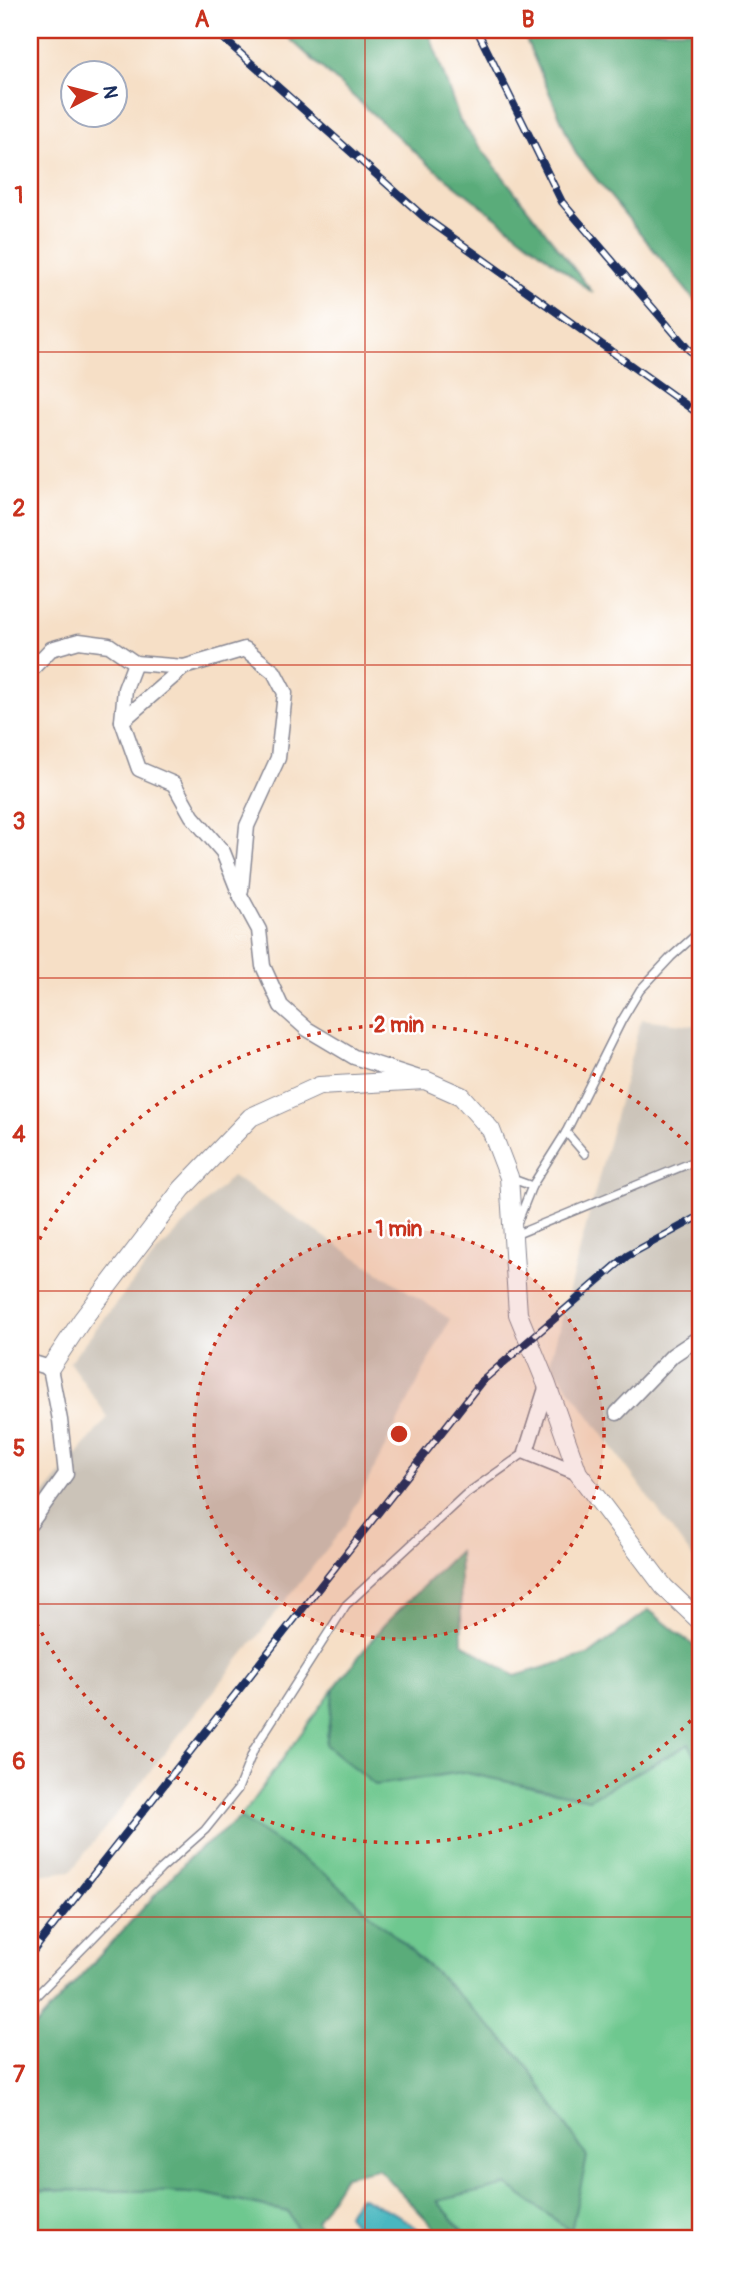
<svg xmlns="http://www.w3.org/2000/svg" width="730" height="2269" viewBox="0 0 730 2269" font-family="Pangolin,sans-serif">
  <style>
    .industrial { fill: #cbc3b8 }
    .green { fill: #6ec88f; stroke: #447c76; stroke-width: 2 }
    .forest { fill: #5aac7a; stroke: #3a6e6c; stroke-width: 2 }
    .water { fill: #48b7c0; stroke: #32738f; stroke-width: 2 }
    .lines { fill: none; stroke-linecap: round; stroke-linejoin: round }
    .service-casing { stroke: #888792; stroke-width: 10 }
    .minor-casing { stroke: #888792; stroke-width: 17 }
    .tertiary-casing { stroke: #888792; stroke-width: 20 }
    .path { stroke: #888792; stroke-width: 3.5; stroke-dasharray: 5 5; stroke-linecap: butt }
    .service { stroke: #fff; stroke-width: 7 }
    .minor { stroke: #fff; stroke-width: 14 }
    .tertiary { stroke: #fff; stroke-width: 18 }
    .rail-casing { stroke: #1b2f5e; stroke-width: 8 }
    .rail { stroke: #fff; stroke-width: 5; stroke-dasharray: 16; stroke-linecap: butt }
    .grid { fill: none; stroke: #c8321e; stroke-width: 2; stroke-opacity: 0.55 }
    .ring { fill: none; stroke: #c8321e; stroke-width: 3.5; stroke-dasharray: 3.5 7 }
    .centre { fill: #c8321e; stroke: #fff; stroke-width: 3.5 }
    .ring-label { font-size: 21px; text-anchor: middle; font-weight: bold; fill: #c8321e; stroke: #fff; stroke-width: 5; stroke-linejoin: round; paint-order: stroke }
    .neatline { fill: none; stroke: #c8321e; stroke-width: 2.5 }
    .grid-label { font-size: 23px; text-anchor: middle; font-weight: bold; fill: #c8321e }
  </style>
  <rect width="100%" height="100%" fill="#fff"/>
  <filter id="ink" filterUnits="userSpaceOnUse"><feTurbulence type="fractalNoise" baseFrequency=".0143" numOctaves="2"/><feDisplacementMap in="SourceGraphic" scale="14" xChannelSelector="R" yChannelSelector="G"/><feConvolveMatrix kernelMatrix="1 2 1 2 8 2 1 2 1" color-interpolation-filters="sRGB"/></filter>
  <filter id="wash" filterUnits="userSpaceOnUse"><feTurbulence type="fractalNoise" baseFrequency=".00686" numOctaves="4" result="noise"/><feDisplacementMap in="SourceGraphic" scale="28" xChannelSelector="R" yChannelSelector="G"/><feGaussianBlur stdDeviation="1.57" result="paint"/><feColorMatrix in="noise" values="0 0 0 0 0 0 0 0 0 0 0 0 0 0 0 0 0 1.4 0 .05"/><feComposite in="paint" operator="in"/></filter>
  <g filter="url(#wash)">
    <rect width="100%" height="100%" fill="#f6dfc6"/>
    <g class="industrial">
      <polygon points="641,1019 700,1026 700,1568 550,1362"/>
      <polygon points="232,1176 450,1319 345,1526 71,1871 30,1876 30,1512 108,1417 69,1362 156,1254"/>
    </g>
    <g class="green">
      <polygon points="334,1688 326,1745 376,1785 462,1772 589,1799 689,1744 700,1764 700,2239 470,2239 437,2201 507,2185 571,2231 240,1818"/>
      <polygon points="46,2190 151,2191 206,2194 288,2212 303,2239 30,2239 30,2192"/>
    </g>
    <g class="forest">
      <polygon points="280,30 428,30 460,121 593,293 427,163"/>
      <polygon points="522,30 700,30 700,307 576,154"/>
      <polygon points="459,1551 462,1643 515,1676 590,1654 649,1610 700,1651 700,1764 689,1744 589,1799 462,1772 375,1785 326,1745 334,1688 383,1626"/>
      <polygon points="240,1818 328,1876 435,1972 522,2058 587,2157 571,2231 507,2185 437,2201 470,2239 442,2239 432,2225 378,2169 345,2176 316,2221 329,2239 303,2239 288,2212 206,2194 151,2191 46,2190 30,2192 30,2032 189,1858"/>
    </g>
    <polygon class="water" points="360,2197 399,2215 431,2239 364,2239 347,2214"/>
  </g>
  <g filter="url(#ink)">
    <g class="lines">
      <defs>
        <g id="service">
          <polyline points="566,1132 585,1154"/>
          <polyline points="510,1178 532,1186"/>
          <polyline points="518,1221 532,1186 566,1132 622,1020 640,990 671,957 700,931"/>
          <polyline points="515,1235 700,1159"/>
          <polyline points="30,2002 161,1869 205,1830 238,1789 254,1749 346,1605 466,1494 526,1452"/>
        </g>
        <g id="minor">
          <polyline points="135,663 184,667"/>
          <polyline points="30,671 51,649 79,641 109,645 135,663 125,689 122,721 139,769 174,784 192,816 223,852 240,895 259,930 263,966 281,1006 307,1029 354,1057 419,1078"/>
          <polyline points="122,721 184,667 245,649 274,672 285,693 278,758 247,826 241,890"/>
          <polyline points="30,1362 50,1368 60,1420 66,1474 30,1524"/>
          <polyline points="547,1385 526,1452 578,1473"/>
          <polyline points="617,1413 673,1355 700,1337"/>
        </g>
        <polyline id="tertiary" points="50,1368 82,1320 182,1189 251,1117 319,1086 425,1080 461,1096 491,1130 509,1177 518,1314 547,1385 578,1473 664,1587 700,1621"/>
      </defs>
      <use href="#service" class="service-casing"/>
      <use href="#minor" class="minor-casing"/>
      <use href="#tertiary" class="tertiary-casing"/>
      <polyline class="path" points="699,1502 700,1500"/>
      <use href="#service" class="service"/>
      <use href="#minor" class="minor"/>
      <use href="#tertiary" class="tertiary"/>
      <defs>
        <g id="rail">
          <polyline points="214,30 424,217 700,415"/>
          <polyline points="477,30 562,202 688,349 700,359"/>
          <polyline points="30,1955 481,1382 627,1256 700,1216"/>
        </g>
      </defs>
      <use href="#rail" class="rail-casing"/>
      <use href="#rail" class="rail"/>
    </g>
  </g>
  <path class="grid" d="M365,30v2209M30,352h670M30,665h670M30,978h670M30,1291h670M30,1604h670M30,1917h670"/>
  <circle cx="399" cy="1434" r="205" fill="#c8321e" fill-opacity=".12"/>
  <g class="ring">
    <circle cx="399" cy="1434" r="205"/>
    <path d="M698 1713A409 409 0 0 1 30 1610M30 1258A409 409 0 0 1 698 1155"/>
  </g>
  <circle cx="399" cy="1434" r="10" class="centre"/>
  <g class="ring-label">
    <text x="399" y="1032">2 min</text>
    <text x="399" y="1236">1 min</text>
  </g>
  <rect width="730" height="2269" fill="none" stroke="#fff" stroke-width="77"/>
  <g transform="translate(94 94) rotate(83)"><circle r="33" fill="#ffffff" stroke="#a4acbf" stroke-width="2"/>
  <path d="M0-5L12 26L0 18L-12 26Z" fill="#c8321e"/>
  <text y="-10" font-size="19" font-weight="bold" text-anchor="middle" fill="#1b2f5e">N</text>
  </g>
  <rect x="38" y="38" width="654" height="2192" class="neatline"/>
  <g class="grid-label">
    <text x="202" y="27">A</text>
    <text x="528" y="27">B</text>
    <text x="19" y="203">1</text>
    <text x="19" y="516">2</text>
    <text x="19" y="829">3</text>
    <text x="19" y="1142">4</text>
    <text x="19" y="1456">5</text>
    <text x="19" y="1769">6</text>
    <text x="19" y="2082">7</text>
  </g>
</svg>
